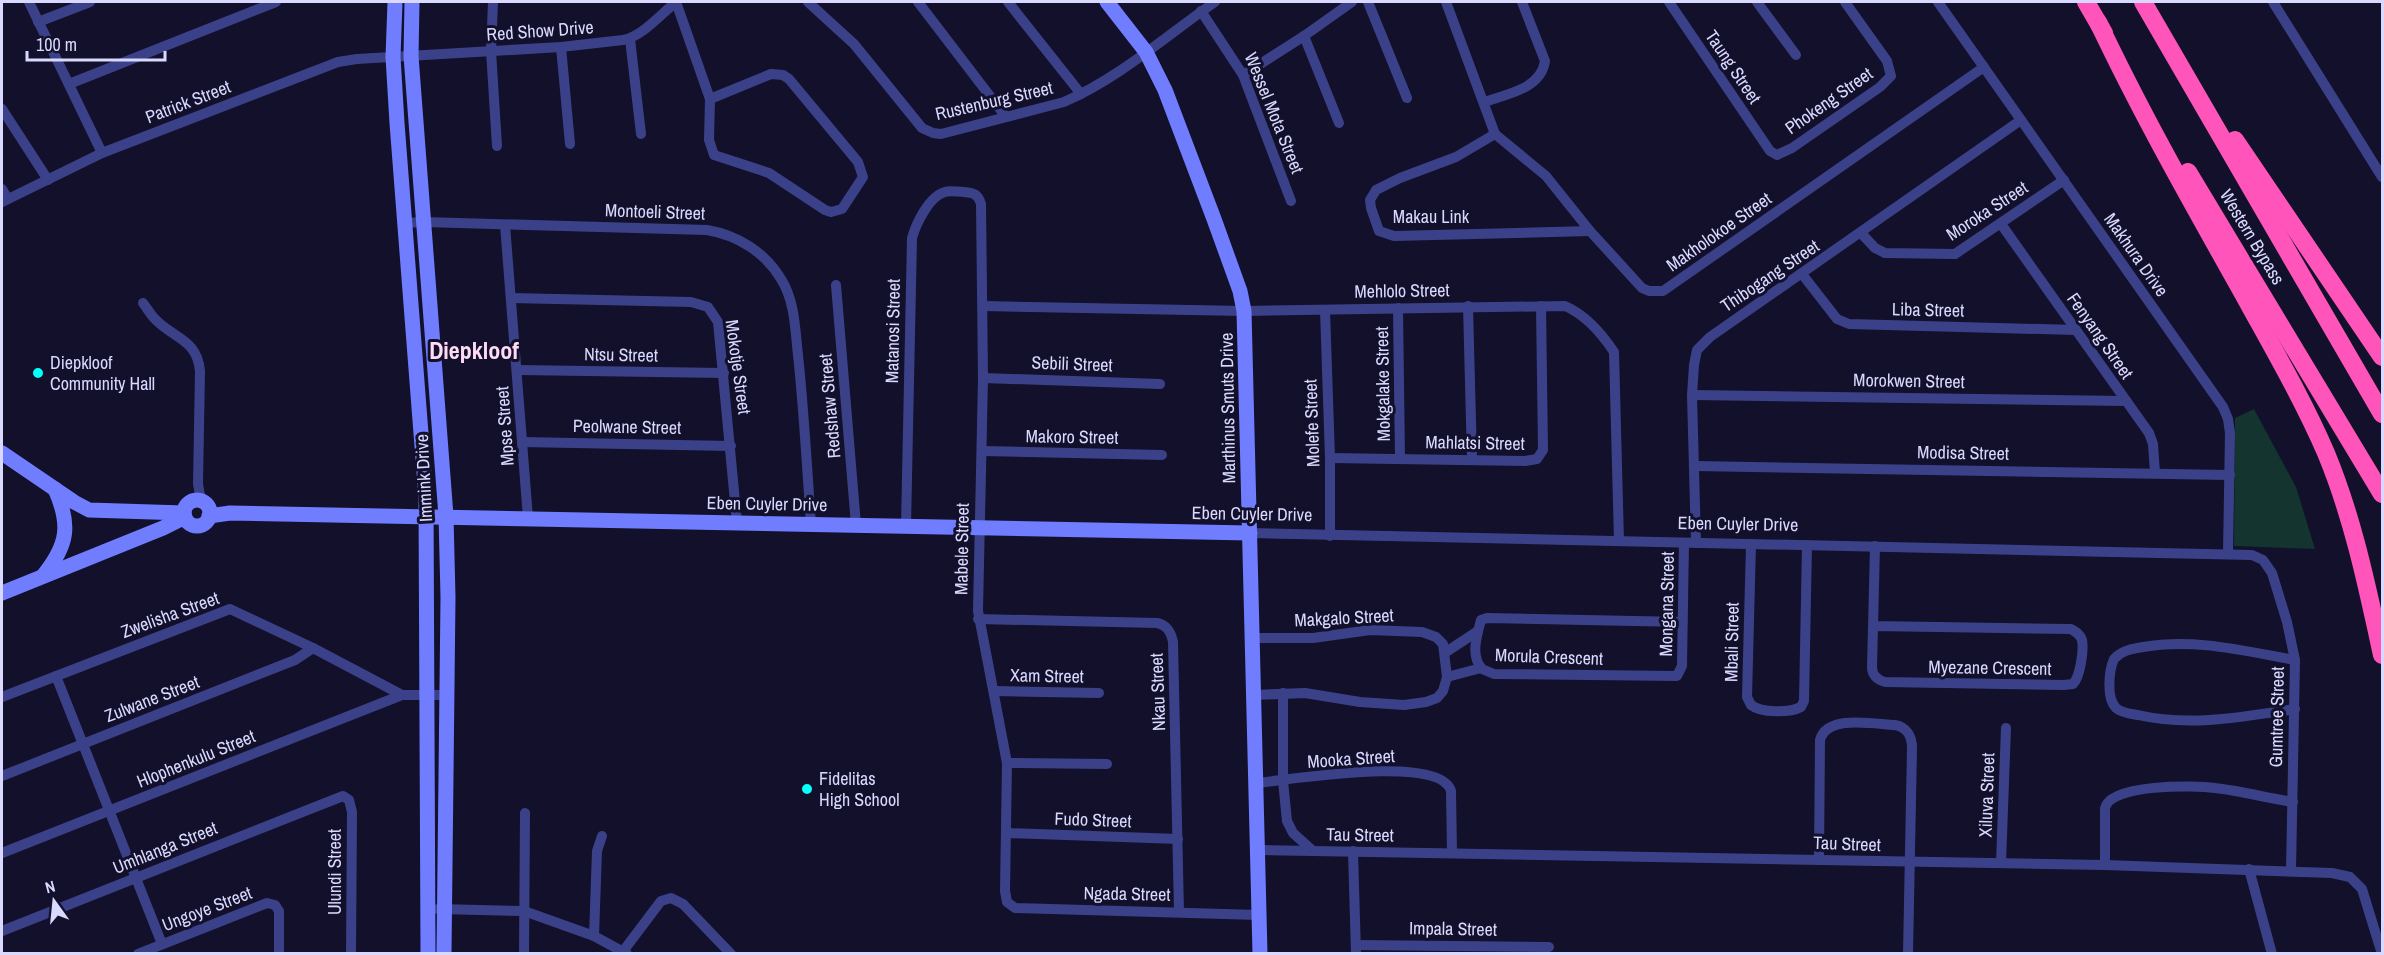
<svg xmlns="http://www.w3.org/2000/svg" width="2384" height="955" viewBox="0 0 2384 955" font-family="'Archivo Narrow',sans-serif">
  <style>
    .green { fill: #13342f }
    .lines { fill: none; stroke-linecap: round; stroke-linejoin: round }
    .street { stroke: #3b4189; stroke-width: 10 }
    .secondary { stroke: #707dff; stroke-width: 15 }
    .highway { stroke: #ff54ba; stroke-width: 18 }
    .poi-dot { fill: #05fffb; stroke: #12102a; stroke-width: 2 }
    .labels { text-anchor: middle; stroke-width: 6; stroke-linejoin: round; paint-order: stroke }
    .street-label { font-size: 18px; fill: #d9d9ff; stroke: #12102a }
    .poi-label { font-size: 18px; fill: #d9d9ff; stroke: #12102a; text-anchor: start }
    .district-label { font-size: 24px; font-weight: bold; fill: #ffdbf6; stroke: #12102a }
  </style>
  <rect width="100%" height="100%" fill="#12102a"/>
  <polygon class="green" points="2254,409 2296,487 2315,549 2234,546 2235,418"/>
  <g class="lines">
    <g class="street">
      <polyline points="29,2 102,153"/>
      <polyline points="493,2 491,51 497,146"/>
      <path d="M808,2l46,42 68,84 11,5 8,1 123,-32c55,-24 102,-66 151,-100"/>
      <polyline points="918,2 1006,117"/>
      <polyline points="1008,2 1081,94"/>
      <polyline points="1368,2 1407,98"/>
      <polyline points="1446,2 1495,134 1546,176 1590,231 1642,288 1649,291 1663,291 1984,67"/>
      <polyline points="1669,2 1770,151 1777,155 1792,148 1880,87 1891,76 1887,61 1845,2"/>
      <polyline points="1757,2 1796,55"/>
      <polyline points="1938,2 2223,407 2228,419 2230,433 2228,553"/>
      <polyline points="2273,2 2382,177"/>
      <polyline points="1201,11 1243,75 1291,201"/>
      <polyline points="38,22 90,2"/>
      <polyline points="1304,36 1339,123"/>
      <polyline points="630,39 641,134"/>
      <polyline points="561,47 570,144"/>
      <polyline points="1243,75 1304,36 1352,2"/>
      <polyline points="69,84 276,2"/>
      <path d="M1484,102c23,-8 57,-13 61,-41l-23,-59"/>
      <polyline points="2,109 48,180"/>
      <polyline points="1495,134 1456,157 1400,178 1376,190 1370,200 1371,208 1379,231 1394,236 1590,231"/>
      <polyline points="2,189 8,199"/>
      <path d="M2,202l100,-49 236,-91 19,-3 204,-12 62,-7c20,-4 38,-26 53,-38l34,97 -1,41 5,15 55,18 56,37 6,2 11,-3 21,-32 -5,-15 -69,-83 -6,-4 -12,-1 -61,25"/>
      <path d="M405,223l19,-1 283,8c30,5 58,22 74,49 14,22 14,50 17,76 6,56 9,113 13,169"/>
      <polyline points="2001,224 2149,433 2153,444 2155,473"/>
      <polyline points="505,225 528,518"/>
      <polyline points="1861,233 1875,248 1885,253 1955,254 2064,180"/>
      <polyline points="1802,274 1837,319 1849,324 2076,330"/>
      <polyline points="836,285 856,525"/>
      <polyline points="511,298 691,302 708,307 718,322 737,523"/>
      <path d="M143,303c4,5 7,11 12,16 19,20 42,20 45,52l-2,113 3,17"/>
      <path d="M983,306l261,5 321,-5c21,9 37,28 49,46l5,189"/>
      <polyline points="1468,306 1472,460"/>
      <polyline points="1398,308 1400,459"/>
      <polyline points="1325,310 1330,458 1330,536"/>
      <polyline points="518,370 724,373"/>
      <polyline points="983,378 1160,384"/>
      <polyline points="1692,395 2126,401"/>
      <polyline points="522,442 731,446"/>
      <polyline points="982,451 1162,455"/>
      <polyline points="1330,458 1525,461 1537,459 1543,450 1541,306"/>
      <polyline points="1695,466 2230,475"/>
      <path d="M906,526l6,-288c4,-14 17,-42 33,-46 5,-2 13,0 19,0 10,1 14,2 17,12l2,174 -5,233 29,152 -2,128 2,11 8,6 244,7"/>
      <polyline points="1250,533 2252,555 2263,560 2272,573 2287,622 2295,660 2291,871"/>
      <polyline points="1696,543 1692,395 1694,365 1697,350 1710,337 2021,120"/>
      <path d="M1751,544l-4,153 4,8c10,8 39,8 50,2l3,-6 3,-156"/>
      <path d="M978,619l179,4c10,2 14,9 16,19l6,270"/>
      <path d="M1683,622l-196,-4 -6,2c-4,15 -11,36 1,49l12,5 183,2 5,-10 2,-123"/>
      <path d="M1873,626l198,3c5,3 9,5 11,11 2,11 -2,37 -9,44l-9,1 -179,-3c-8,-2 -13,-7 -13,-15l3,-121"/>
      <polyline points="1253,638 1313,638 1370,630 1422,632 1436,637 1443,644 1447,677 1443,691 1437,698 1426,702 1404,705 1360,702 1305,693 1254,695"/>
      <polyline points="1446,652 1478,631"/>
      <polyline points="56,676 162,944"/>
      <polyline points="1447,677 1481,668"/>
      <polyline points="994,691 1099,693"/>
      <polyline points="1283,693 1283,781 1287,821 1293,833 1313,851"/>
      <polyline points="2,697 230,609 313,648 402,695 446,695"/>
      <path d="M2295,709c-53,8 -105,18 -157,6 -7,-1 -17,-2 -22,-7 -10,-10 -7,-38 -2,-49 8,-9 18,-10 29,-12 52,-9 101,4 152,13"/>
      <polyline points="1007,763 1107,764"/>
      <polyline points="2,776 295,660 313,648"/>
      <path d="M1256,783c34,-3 184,-29 195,8l1,62"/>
      <polyline points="1007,833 1178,839"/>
      <polyline points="1257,850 2105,865 2332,873 2350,877 2362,889 2382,954"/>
      <polyline points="1353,851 1356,954"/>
      <polyline points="2,853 402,695"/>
      <path d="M1819,859l1,-119c7,-26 54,-16 75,-15 12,2 17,12 17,23l-4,206"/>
      <polyline points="2001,863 2006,728"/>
      <path d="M2105,865v-57c5,-24 89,-23 110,-20 26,3 52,10 78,14"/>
      <polyline points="2249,869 2272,954"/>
      <polyline points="438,909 524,911 594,936 627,954"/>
      <polyline points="2,931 343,796 349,800 352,812 351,954"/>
      <polyline points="594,936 597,851 602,836"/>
      <polyline points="1356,945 1549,947"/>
      <polyline points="624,950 661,901 671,898 683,904 731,954"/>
      <polyline points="138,954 267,903 275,905 279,911 279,954"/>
      <polyline points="524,954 525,813"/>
    </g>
    <g class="secondary">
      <polyline points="395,2 393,57 397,123 426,498 428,954"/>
      <polyline points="412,2 411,56 446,516 448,597 444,954"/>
      <polyline points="1107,2 1146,52 1165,90 1214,219 1240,291 1244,311 1260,954"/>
      <polyline points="2,453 74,502 89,510 184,513"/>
      <circle cx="197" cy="513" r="13"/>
      <polyline points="209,516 230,513 1250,533"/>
      <path d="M43,576c25,-31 28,-51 12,-87"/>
      <polyline points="2,593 163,528 185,517"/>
    </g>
    <g class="highway">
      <polyline points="2086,2 2104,33"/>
      <polyline points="2143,2 2382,414"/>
      <path d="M2098,22c45,95 97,186 148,277 28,51 57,101 80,154 27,65 41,133 56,202"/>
      <polyline points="2235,140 2382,357"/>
      <polyline points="2188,172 2382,494"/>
    </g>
  </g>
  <g class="poi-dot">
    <circle cx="38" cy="373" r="6"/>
    <circle cx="807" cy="789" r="6"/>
  </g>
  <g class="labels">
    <g class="street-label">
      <text transform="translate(540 31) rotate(-4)" y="6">Red Show Drive</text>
      <text transform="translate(1733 67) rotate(56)" y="6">Taung Street</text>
      <text transform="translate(994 101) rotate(-13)" y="6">Rustenburg Street</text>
      <text transform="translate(1829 101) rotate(-35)" y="6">Phokeng Street</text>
      <text transform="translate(188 102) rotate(-21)" y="6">Patrick Street</text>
      <text transform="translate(1274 113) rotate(68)" y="6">Wessel Mota Street</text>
      <text transform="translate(1987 211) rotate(-33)" y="6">Moroka Street</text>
      <text transform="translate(655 212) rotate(2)" y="6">Montoeli Street</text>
      <text x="1431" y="223">Makau Link</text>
      <text transform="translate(1719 232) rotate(-35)" y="6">Makholokoe Street</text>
      <text transform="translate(2252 237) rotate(59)" y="6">Western Bypass</text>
      <text transform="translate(2136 255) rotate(55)" y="6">Makhura Drive</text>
      <text transform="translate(1770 276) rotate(-34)" y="6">Thibogang Street</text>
      <text transform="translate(1402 291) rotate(-1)" y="6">Mehlolo Street</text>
      <text transform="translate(1928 310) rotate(1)" y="6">Liba Street</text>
      <text transform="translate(893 331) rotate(-89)" y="6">Matanosi Street</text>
      <text transform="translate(2100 336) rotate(55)" y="6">Fenyang Street</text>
      <text transform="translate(621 355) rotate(1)" y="6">Ntsu Street</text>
      <text transform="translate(1072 364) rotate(2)" y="6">Sebili Street</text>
      <text transform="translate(738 367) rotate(82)" y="6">Mokotje Street</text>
      <text transform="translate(1909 381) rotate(1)" y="6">Morokwen Street</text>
      <text transform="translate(1383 384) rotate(-91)" y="6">Mokgalake Street</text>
      <text transform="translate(830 406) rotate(-95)" y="6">Redshaw Street</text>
      <text transform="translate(1228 408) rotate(-91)" y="6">Marthinus Smuts Drive</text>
      <text transform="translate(1312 423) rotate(-92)" y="6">Molefe Street</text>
      <text transform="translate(505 426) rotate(-94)" y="6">Mpse Street</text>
      <text transform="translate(627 427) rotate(1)" y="6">Peolwane Street</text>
      <text transform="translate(1072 437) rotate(1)" y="6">Makoro Street</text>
      <text transform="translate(1475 443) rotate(1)" y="6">Mahlatsi Street</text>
      <text transform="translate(1963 453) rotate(1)" y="6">Modisa Street</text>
      <text transform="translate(424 478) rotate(-93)" y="6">Immink Drive</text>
      <text transform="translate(767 504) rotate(1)" y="6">Eben Cuyler Drive</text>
      <text transform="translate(1252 514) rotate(1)" y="6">Eben Cuyler Drive</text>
      <text transform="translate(1738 524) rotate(1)" y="6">Eben Cuyler Drive</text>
      <text transform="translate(962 549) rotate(-89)" y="6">Mabele Street</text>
      <text transform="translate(1667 604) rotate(-89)" y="6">Mongana Street</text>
      <text transform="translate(170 615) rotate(-20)" y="6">Zwelisha Street</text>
      <text transform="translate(1344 618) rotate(-3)" y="6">Makgalo Street</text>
      <text transform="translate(1732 642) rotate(-89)" y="6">Mbali Street</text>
      <text transform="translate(1549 657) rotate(2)" y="6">Morula Crescent</text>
      <text transform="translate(1990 668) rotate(1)" y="6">Myezane Crescent</text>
      <text transform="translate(1047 676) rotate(1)" y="6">Xam Street</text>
      <text transform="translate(1158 692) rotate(-92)" y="6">Nkau Street</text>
      <text transform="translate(152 699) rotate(-21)" y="6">Zulwane Street</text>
      <text transform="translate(2277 717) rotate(-89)" y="6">Gumtree Street</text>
      <text transform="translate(196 759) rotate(-22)" y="6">Hlophenkulu Street</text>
      <text transform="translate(1351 759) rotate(-4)" y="6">Mooka Street</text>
      <text transform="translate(1987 795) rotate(-88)" y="6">Xiluva Street</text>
      <text transform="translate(1093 820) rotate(2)" y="6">Fudo Street</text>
      <text transform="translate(1360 835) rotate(1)" y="6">Tau Street</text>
      <text transform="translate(1847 844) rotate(2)" y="6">Tau Street</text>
      <text transform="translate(165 848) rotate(-22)" y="6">Umhlanga Street</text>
      <text transform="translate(335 872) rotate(-90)" y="6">Ulundi Street</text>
      <text transform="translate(1127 894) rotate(1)" y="6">Ngada Street</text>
      <text transform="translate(207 909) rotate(-21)" y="6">Ungoye Street</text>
      <text transform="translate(1453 929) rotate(1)" y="6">Impala Street</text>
    </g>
    <g class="poi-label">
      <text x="50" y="369">Diepkloof<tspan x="50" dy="21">Community Hall</tspan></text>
      <text x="819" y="785">Fidelitas<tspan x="819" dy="21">High School</tspan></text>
    </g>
    <g class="district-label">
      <text x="474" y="359">Diepkloof</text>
    </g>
  </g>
  <rect width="2384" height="955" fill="none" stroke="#d9d9ff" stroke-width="6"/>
  <g transform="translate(54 901) rotate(345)" stroke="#12102a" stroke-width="4.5" paint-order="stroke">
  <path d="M0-4.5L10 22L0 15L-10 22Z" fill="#d9d9ff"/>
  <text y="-9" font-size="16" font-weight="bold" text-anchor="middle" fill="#d9d9ff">N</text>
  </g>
  <path d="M27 51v9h138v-9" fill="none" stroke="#d9d9ff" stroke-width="3"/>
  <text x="36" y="51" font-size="18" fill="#d9d9ff" stroke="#12102a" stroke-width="4.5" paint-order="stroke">100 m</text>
</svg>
